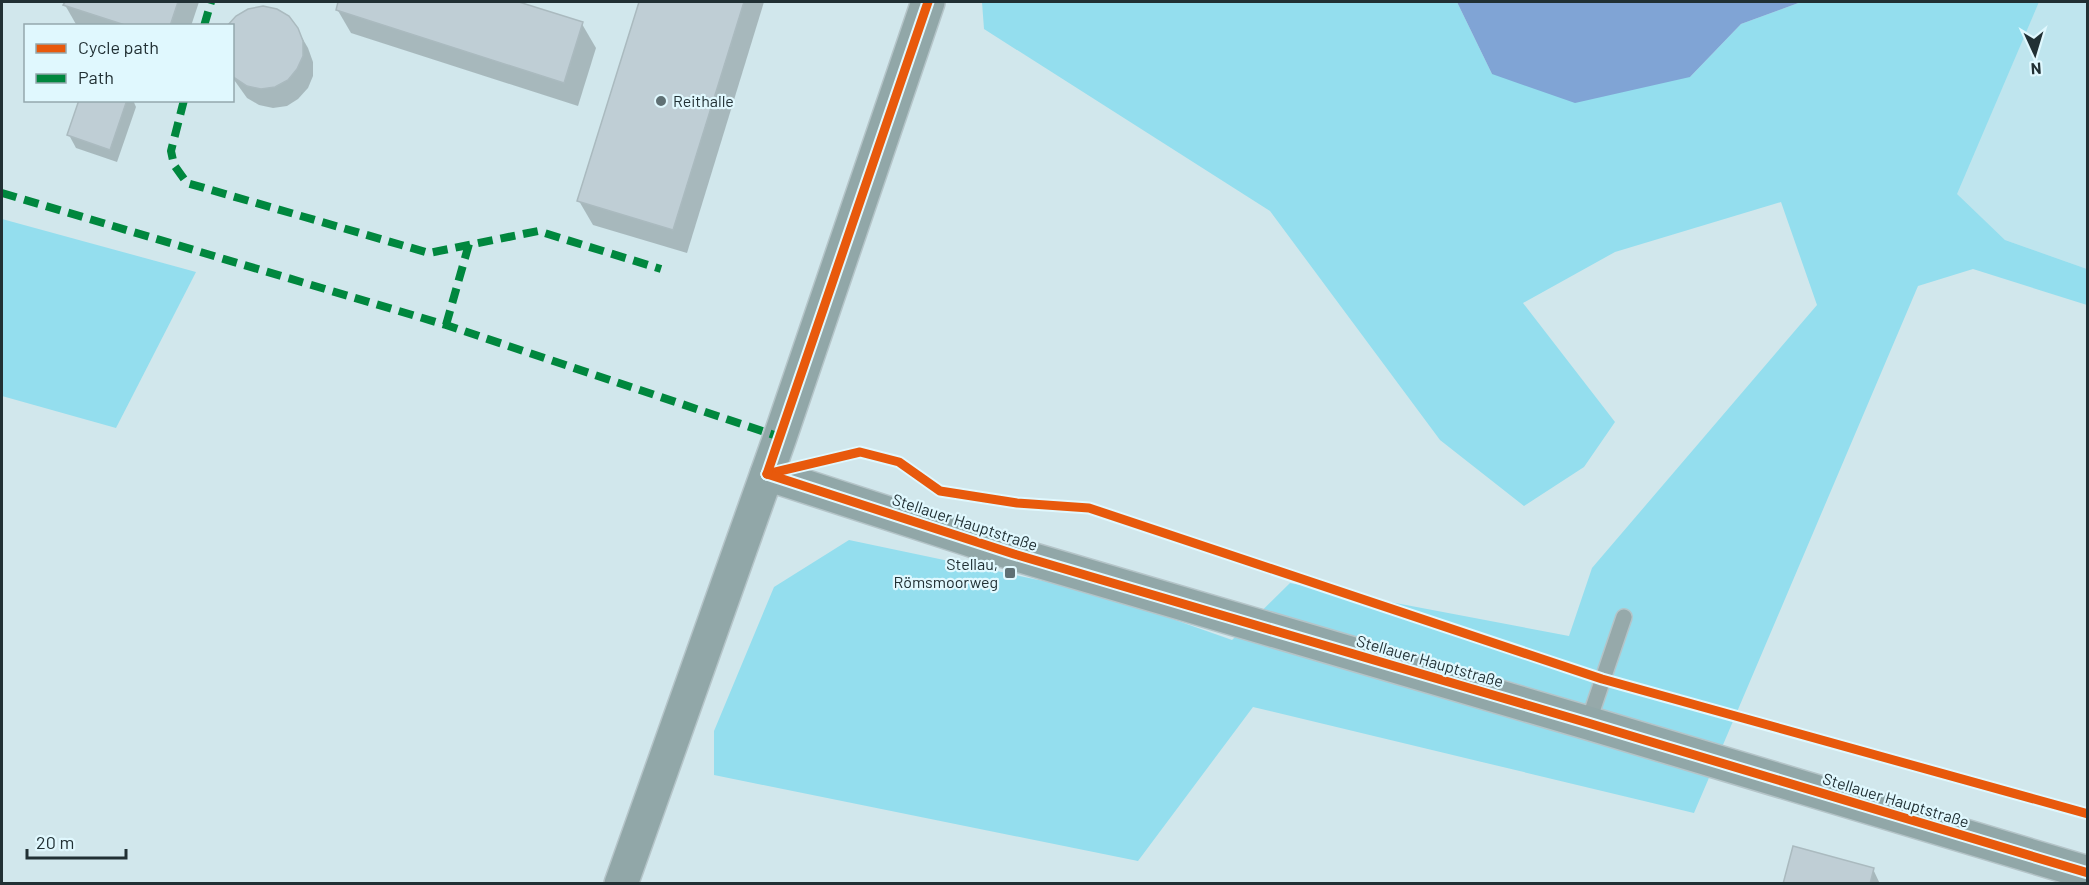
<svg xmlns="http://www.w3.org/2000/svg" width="2089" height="885" viewBox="0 0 2089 885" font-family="Barlow,sans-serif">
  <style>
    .built { fill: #bfe5ee }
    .green { fill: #94deee }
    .water { fill: #80a4d5 }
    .shadow { fill: #0003 }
    .building { fill: #bfced5; stroke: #aababf; stroke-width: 1.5 }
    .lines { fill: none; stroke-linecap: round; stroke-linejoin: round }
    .lane-casing { stroke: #b4c4c8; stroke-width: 18 }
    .secondary-casing { stroke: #b4c4c8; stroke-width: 36 }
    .lane { stroke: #96a9aa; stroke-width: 15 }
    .secondary { stroke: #91a7a8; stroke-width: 33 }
    .quiet { stroke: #00873e; stroke-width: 8; stroke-dasharray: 15 8; stroke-linecap: butt }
    .cycleway-casing { stroke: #e0f8fe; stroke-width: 13 }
    .cycleway { stroke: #e8590c; stroke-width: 9 }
    .poi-dot { fill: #5f7074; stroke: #e0f8fe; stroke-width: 2 }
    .labels { text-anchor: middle; stroke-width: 4.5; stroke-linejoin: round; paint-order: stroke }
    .poi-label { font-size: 16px; fill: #213034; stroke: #e0f8fe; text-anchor: start }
    .street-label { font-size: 16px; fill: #213034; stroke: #e0f8fe }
  </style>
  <rect width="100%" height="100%" fill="#d1e7ec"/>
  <polygon class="built" points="2039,2 2087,2 2087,269 2005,240 1956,194"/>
  <g class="green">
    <polygon points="982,2 1457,2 1492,74 1690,77 1741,24 1801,2 2039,2 1957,194 2005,240 2087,269 2087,305 1973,269 1918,286 1694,813 1253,707 1138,861 714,775 714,731 774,587 849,540 1096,592 1232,640 1290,583 1569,636 1592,568 1817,305 1781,202 1615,252 1523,303 1615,422 1584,467 1524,506 1440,440 1270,211 984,29"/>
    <polygon points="2,219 196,272 116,428 2,396"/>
  </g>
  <polygon class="water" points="1457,2 1801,2 1741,24 1690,77 1575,103 1492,74"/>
  <g class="shadow">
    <polygon points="66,2 199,2 191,26 77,26 65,5"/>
    <polygon points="340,2 514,2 582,24 596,48 578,106 351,33 337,9"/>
    <polygon points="640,2 764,2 687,253 593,225 579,201"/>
    <polygon points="232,26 297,29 308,48 313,62 313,76 308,88 298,99 287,106 273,108 259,105 247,98 232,77"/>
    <polygon points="81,100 133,100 136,107 117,162 76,148 69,135"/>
    <polygon points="1873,869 1880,884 1784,884"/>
  </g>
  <g class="building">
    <polygon points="65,2 178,2 170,26 128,26 63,5"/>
    <polygon points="338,2 519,2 583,22 564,83 336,10"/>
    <polygon points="639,2 744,2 673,230 577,201"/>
    <polygon points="263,6 277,9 289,16 298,28 303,41 303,56 297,69 288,80 275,87 261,89 247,86 232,76 232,26 227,26 236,16 248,9"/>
    <polygon points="79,100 127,100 110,150 67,135"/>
    <polygon points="1793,846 1874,868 1870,884 1783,884"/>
  </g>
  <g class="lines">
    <defs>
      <polyline id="lane" points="1588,723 1624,617"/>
      <g id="secondary">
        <polyline points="767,474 1014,554 1588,723 2088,873"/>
        <polyline points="621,884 780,437 928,2"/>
      </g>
    </defs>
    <use href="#lane" class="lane-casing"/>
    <use href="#secondary" class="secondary-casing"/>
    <use href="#lane" class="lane"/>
    <use href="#secondary" class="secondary"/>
    <g class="quiet">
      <polyline points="204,26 211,2"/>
      <polyline points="184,100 171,151 174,165 187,183 429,253 538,231 661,269"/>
      <polyline points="2,193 446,325 780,437"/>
      <polyline points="446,325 469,244"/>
    </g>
    <defs>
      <g id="cycleway">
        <polyline points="767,474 860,452 899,462 940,491 1017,503 1089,508 1602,679 2088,814"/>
        <polyline points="767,474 1014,554 1588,723 2088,873"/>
        <polyline points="767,474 928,2"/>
      </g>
    </defs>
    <use href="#cycleway" class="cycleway-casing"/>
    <use href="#cycleway" class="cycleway"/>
  </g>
  <g class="poi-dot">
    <circle cx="661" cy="101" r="6"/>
    <rect x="1004" y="567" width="12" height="12" rx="3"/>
  </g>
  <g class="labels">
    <g class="poi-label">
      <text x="673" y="107">Reithalle</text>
      <text x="998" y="570" text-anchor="end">Stellau,<tspan x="998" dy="18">Römsmoorweg</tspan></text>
    </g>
    <g class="street-label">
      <text transform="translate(965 522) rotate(18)" y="6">Stellauer Hauptstraße</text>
      <text transform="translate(1430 661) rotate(16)" y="6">Stellauer Hauptstraße</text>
      <text transform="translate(1896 800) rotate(17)" y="6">Stellauer Hauptstraße</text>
    </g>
  </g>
  <rect width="2089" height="885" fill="none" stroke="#213034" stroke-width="6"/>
  <rect x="24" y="24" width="210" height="78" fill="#e0f8fe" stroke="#94a8ad" stroke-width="1.5"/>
  <rect x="36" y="44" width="30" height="9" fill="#e8590c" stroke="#94a8ad" stroke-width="1.5"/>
  <text x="78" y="54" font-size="18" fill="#213034">Cycle path</text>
  <rect x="36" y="74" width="30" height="9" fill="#00873e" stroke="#94a8ad" stroke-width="1.5"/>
  <text x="78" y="84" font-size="18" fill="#213034">Path</text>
  <g transform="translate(2035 54) rotate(176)" stroke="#e0f8fe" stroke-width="4.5" paint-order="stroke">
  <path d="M0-4.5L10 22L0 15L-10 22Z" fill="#213034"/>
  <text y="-9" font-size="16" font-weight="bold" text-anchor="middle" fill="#213034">N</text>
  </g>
  <path d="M27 849v9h99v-9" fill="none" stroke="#213034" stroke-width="3"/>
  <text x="36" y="849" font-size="18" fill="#213034" stroke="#e0f8fe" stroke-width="4.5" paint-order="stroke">20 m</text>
</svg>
